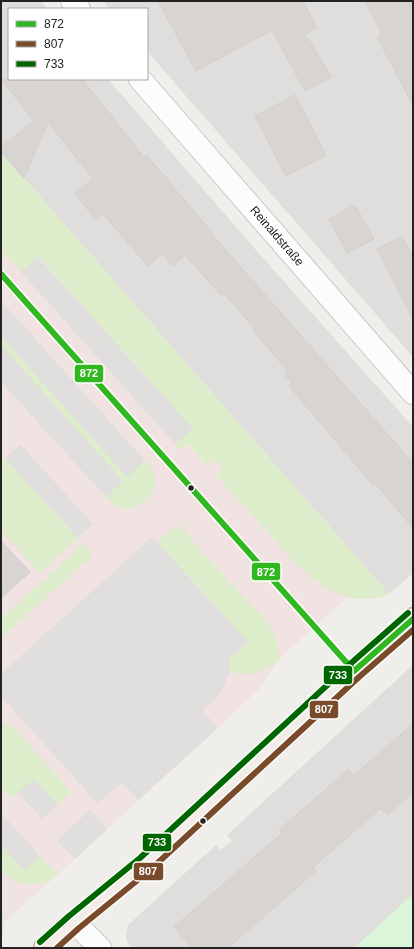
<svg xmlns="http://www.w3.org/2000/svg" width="414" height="949" viewBox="0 0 414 949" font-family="Arial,sans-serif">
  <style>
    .residential { fill: #dfdedc }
    .commercial { fill: #f1e3e1 }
    .grass { fill: #ddeccb }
    .park { fill: #daf5da }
    .parking { fill: #e0dfde }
    .building { fill: #d7d4d2; stroke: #d3d0cc }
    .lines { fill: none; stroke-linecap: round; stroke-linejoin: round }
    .minor-casing { stroke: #c9c8c7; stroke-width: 24 }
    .primary-casing { stroke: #a79c86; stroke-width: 24 }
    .minor { stroke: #fdfcfc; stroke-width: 22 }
    .primary { stroke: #f3ede7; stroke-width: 22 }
    .bus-1-casing { stroke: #fff; stroke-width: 9 }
    .bus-2-casing { stroke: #fff; stroke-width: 9 }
    .bus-3-casing { stroke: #fff; stroke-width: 9 }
    .bus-1 { stroke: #31b820; stroke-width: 6 }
    .bus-2 { stroke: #7a4b2a; stroke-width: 6 }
    .bus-3 { stroke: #006601; stroke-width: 6 }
    .bus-dot { fill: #222; stroke: #fff; stroke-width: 1.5 }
    .labels { text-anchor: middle; stroke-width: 4; stroke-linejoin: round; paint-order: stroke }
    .street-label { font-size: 12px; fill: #222; stroke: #fff }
    .line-badge { stroke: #fff; stroke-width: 1.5 }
    .badge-label { font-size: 11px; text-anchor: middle; font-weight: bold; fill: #fff }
  </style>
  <rect width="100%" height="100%" fill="#f0eeeb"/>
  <g class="residential">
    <polygon points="1,1 41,1 48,9 9,9 9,79 108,79 254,248 413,427 413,573 389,594 1,152"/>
    <polygon points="103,1 413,1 413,357 147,51 147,9 110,9"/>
    <polygon points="413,665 413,948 130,948 127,941 126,935 128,925 216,845 221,850 232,841 227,835"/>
  </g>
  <polygon class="commercial" points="1,152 389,594 385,596 373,599 359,599 348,597 280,658 262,686 229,718 56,876 4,922 4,929 1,939"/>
  <g class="grass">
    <path d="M1,152l388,442c-7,4 -16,5 -24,5 -27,0 -49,-17 -68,-34l-81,-90 6,-5 -9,-10 -6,5 -19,-21 -8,6 -5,-6 18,-15 -154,-172 -18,15 -20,-22z"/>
    <path d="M1,336l126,141 18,-16c8,8 15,21 7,31 -1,3 -4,5 -6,7 -16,14 -26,14 -40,-2l17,-16 -122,-136z"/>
    <polygon points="5,458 78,538 40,573 1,530 1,462"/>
    <path d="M177,526h3l8,7 10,15 68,72c9,14 11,23 14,39 -17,13 -28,19 -50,13v-14l18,-16 -91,-100 14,-12z"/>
    <polygon points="83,544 93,555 1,638 1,619"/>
    <polygon points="1,722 8,725 17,731 71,792 58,805 34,779 11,798 1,788 1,744 3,742 1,739"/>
    <path d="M1,844l23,26 16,-14 18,18c-16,16 -42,11 -57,-3z"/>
    <path d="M1,907c4,10 4,21 0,32z"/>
  </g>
  <polygon class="park" points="413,894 413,948 354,948"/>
  <g class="parking">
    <polygon points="38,257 193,429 175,444 21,272"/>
    <polygon points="1,301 145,461 127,477 1,336"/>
    <polygon points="1,345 123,481 106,497 1,382"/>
    <polygon points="20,444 93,524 78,538 5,458"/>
    <polygon points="152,537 248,642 230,658 230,672 220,694 202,710 218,728 138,800 122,782 98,804 1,696 1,674"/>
    <polygon points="34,779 58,805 42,819 18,793"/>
    <polygon points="90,810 107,829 75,859 57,840"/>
    <polygon points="1,813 40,856 24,870 1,844"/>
  </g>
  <g class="building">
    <polygon points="158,1 303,1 317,28 305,34 332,77 305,91 272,30 196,71"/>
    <polygon points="365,1 413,1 413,105 377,37 382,34"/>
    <polygon points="1,79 82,79 144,157 146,155 169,181 169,182 212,232 211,233 413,463 413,528 375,483 373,485 289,386 292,383 284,374 288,371 253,331 255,329 224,293 221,295 185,255 173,266 162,253 148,266 102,213 95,219 75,193 93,179 48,122 24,178 1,152 1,147 34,121"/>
    <polygon points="295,95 326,155 286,176 255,116"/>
    <polygon points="355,205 374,239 347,253 329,219"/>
    <polygon points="402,236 413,257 413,319 377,249"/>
    <polygon points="1,541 30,572 1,598"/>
    <polygon points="413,724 413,792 387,815 381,808 313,867 316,871 228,948 192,948 174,927 282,833 279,830 349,769 354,775"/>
  </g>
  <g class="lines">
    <defs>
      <g id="minor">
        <polyline points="72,1 79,9"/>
        <polyline points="140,79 413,393"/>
        <polyline points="74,922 100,948"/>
      </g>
      <polyline id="primary" points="45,948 74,922 145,864 354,671 413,619"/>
    </defs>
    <use href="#minor" class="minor-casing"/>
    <use href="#primary" class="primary-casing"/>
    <use href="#minor" class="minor"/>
    <use href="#primary" class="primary"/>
    <defs>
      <g id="bus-1">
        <polyline points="1,274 354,671"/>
        <polyline points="354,671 413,619"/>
      </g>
      <polyline id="bus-2" points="57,948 79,928 150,870 359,677 413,630"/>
      <polyline id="bus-3" points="40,942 69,916 140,858 349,665 408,613"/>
    </defs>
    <use href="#bus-1" class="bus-1-casing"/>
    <use href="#bus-2" class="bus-2-casing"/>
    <use href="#bus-3" class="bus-3-casing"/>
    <use href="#bus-1" class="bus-1"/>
    <use href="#bus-2" class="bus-2"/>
    <use href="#bus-3" class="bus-3"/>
  </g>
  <g class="bus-dot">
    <circle cx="191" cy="488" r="3.5"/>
    <circle cx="203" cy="821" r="3.5"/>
  </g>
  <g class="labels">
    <g class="street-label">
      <text transform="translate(277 236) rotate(49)" y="4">Reinaldstraße</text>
    </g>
  </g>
  <g class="line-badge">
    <rect x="74" y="364" width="30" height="19" rx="4" fill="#31b820"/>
    <rect x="251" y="562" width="30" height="19" rx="4" fill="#31b820"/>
    <rect x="323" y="665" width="30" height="20" rx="4" fill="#006601"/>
    <rect x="309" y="700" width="30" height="19" rx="4" fill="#7a4b2a"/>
    <rect x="142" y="833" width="30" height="19" rx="4" fill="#006601"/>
    <rect x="133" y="862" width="31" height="19" rx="4" fill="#7a4b2a"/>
  </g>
  <g class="badge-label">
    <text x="89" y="377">872</text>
    <text x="266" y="576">872</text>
    <text x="338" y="679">733</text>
    <text x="324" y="713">807</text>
    <text x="157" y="846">733</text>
    <text x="148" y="875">807</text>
  </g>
  <rect width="414" height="949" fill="none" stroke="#222222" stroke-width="4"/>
  <rect x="8" y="8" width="140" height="72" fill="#ffffff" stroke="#a7a7a7"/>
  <rect x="16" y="21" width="20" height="6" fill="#31b820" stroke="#a7a7a7"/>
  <text x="44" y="28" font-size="12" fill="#222222">872</text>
  <rect x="16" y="41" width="20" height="6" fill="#7a4b2a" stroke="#a7a7a7"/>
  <text x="44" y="48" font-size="12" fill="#222222">807</text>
  <rect x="16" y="61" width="20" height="6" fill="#006601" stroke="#a7a7a7"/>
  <text x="44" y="68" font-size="12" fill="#222222">733</text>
</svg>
